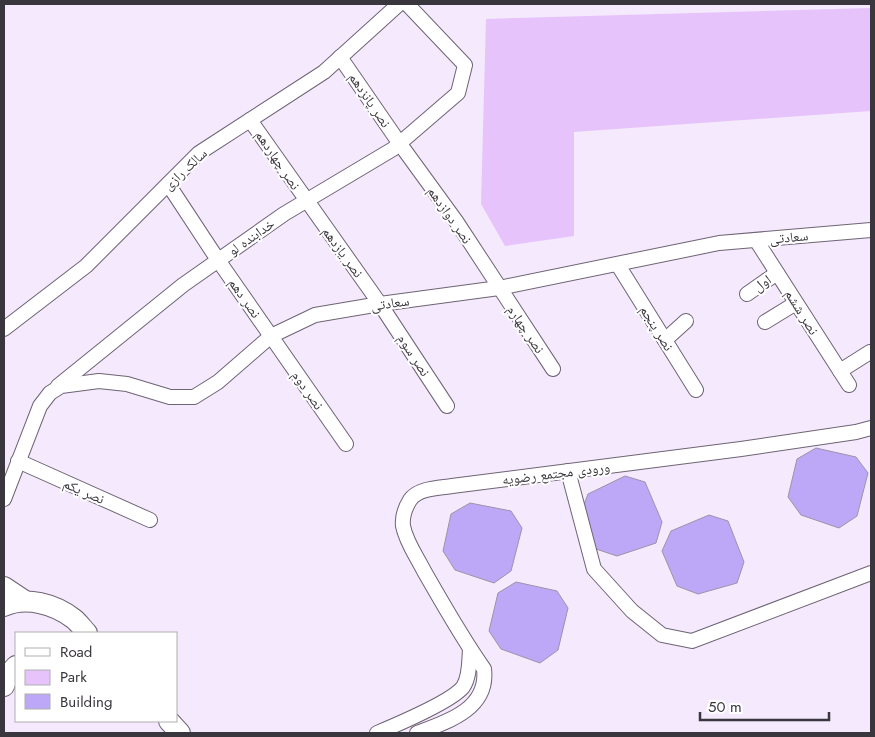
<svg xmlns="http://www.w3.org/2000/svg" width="875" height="737" viewBox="0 0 875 737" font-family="Jost,'Noto Naskh Arabic',sans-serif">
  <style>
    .green { fill: #e7c3fc }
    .building { fill: #bda8f7; stroke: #9994a8 }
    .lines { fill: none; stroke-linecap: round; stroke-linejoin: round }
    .minor-casing { stroke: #6e6474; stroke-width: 16 }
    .secondary-casing { stroke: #6e6474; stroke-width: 22 }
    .minor { stroke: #fff; stroke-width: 14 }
    .secondary { stroke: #fff; stroke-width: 20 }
    .labels { text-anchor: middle; stroke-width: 4; stroke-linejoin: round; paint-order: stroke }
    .street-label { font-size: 14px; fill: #3a363d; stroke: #fff }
  </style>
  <rect width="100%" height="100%" fill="#f5e9fd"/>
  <polygon class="green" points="871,8 871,111 574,132 574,236 505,246 481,204 486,19"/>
  <g class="building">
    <polygon points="816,448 856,457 868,473 857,516 839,528 801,515 788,497 797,459"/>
    <polygon points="625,476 645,482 662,522 656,543 617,556 596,549 580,515 588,494"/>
    <polygon points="470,503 511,511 522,528 511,571 494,583 455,570 443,551 451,514"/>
    <polygon points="709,515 728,521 744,562 737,583 698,594 677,586 662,551 671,531"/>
    <polygon points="516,582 557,591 568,608 558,650 540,663 501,649 489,631 498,593"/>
  </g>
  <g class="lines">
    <defs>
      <g id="minor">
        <polyline points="340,57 400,144 456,221 553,369"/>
        <polyline points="250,120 380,304 447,406"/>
        <polyline points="168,184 218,260 346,444"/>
        <polyline points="756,240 849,385"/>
        <polyline points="618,265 696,390"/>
        <polyline points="747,294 777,273"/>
        <polyline points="765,322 796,303"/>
        <polyline points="4,329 86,266 199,153 324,72 399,4"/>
        <polyline points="665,340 686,321"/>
        <polyline points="840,371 870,352"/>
        <polyline points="58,386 183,285 284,214 393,149 458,93 465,65 407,4"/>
        <polyline points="18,461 150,520"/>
        <polyline points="568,471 594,569 632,611 662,635 692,641 871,573"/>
        <polyline points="4,499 40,406 50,393 61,386 99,381 127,384 170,397 194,397 218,382 271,336 315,315 380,304 499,288 719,243 871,230"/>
        <path d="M377,733c19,-8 75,-32 86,-46 7,-10 6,-26 7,-38"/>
        <path d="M417,733c30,-11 72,-24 67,-64 -22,-31 -41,-65 -60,-98 -7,-14 -18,-29 -21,-45 -1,-9 2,-18 7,-26 8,-12 29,-12 42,-14l289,-37 115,-17 15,-4"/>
      </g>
      <g id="secondary">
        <polyline points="4,587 25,601"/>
        <path d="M4,606c22,-10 51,-2 70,13 5,4 9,10 13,14"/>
        <polyline points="4,686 8,675 16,666"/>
        <polyline points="169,721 180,733"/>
      </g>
    </defs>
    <use href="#minor" class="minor-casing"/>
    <use href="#secondary" class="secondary-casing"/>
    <use href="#minor" class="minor"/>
    <use href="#secondary" class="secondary"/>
  </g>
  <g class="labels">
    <g class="street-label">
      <text transform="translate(370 100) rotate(56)" y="5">نصر پانزدهم</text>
      <text transform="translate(278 160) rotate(56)" y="5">نصر چهاردهم</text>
      <text transform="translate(185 169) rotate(-43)" y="5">سالک رازی</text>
      <text transform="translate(450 215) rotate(55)" y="5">نصر دوازدهم</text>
      <text transform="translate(251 237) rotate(-35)" y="5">خدابنده لو</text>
      <text transform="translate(789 237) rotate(-5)" y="5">سعادتی</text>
      <text transform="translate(343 252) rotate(54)" y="5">نصر یازدهم</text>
      <text transform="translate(762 283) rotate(-35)" y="5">اول</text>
      <text transform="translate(245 298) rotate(55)" y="5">نصر دهم</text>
      <text transform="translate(390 303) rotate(-8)" y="5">سعادتی</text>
      <text transform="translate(802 312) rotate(58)" y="5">نصر ششم</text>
      <text transform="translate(657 328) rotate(58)" y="5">نصر پنجم</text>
      <text transform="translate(526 329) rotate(56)" y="5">نصر چهارم</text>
      <text transform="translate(414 355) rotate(57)" y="5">نصر سوم</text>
      <text transform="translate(308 390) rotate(55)" y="5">نصر دوم</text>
      <text transform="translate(556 473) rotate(-7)" y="5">ورودی مجتمع رضویه</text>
      <text transform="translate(84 491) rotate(24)" y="5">نصر یکم</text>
    </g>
  </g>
  <rect width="875" height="737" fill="none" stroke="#3a363d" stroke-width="10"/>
  <rect x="15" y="632" width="162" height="90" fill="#ffffff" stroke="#b0afb1"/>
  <rect x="25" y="648" width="25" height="8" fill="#ffffff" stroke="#b0afb1"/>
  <text x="60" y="657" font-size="15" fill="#3a363d">Road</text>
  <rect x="25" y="670" width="25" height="15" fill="#e7c3fc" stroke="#b0afb1"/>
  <text x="60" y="682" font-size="15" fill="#3a363d">Park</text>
  <rect x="25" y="694" width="25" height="15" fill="#bda8f7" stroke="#b0afb1"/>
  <text x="60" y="707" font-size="15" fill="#3a363d">Building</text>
  <path d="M700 712v8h129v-8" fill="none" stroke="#3a363d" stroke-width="2.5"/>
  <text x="708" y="712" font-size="15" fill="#3a363d" stroke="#ffffff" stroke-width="4" paint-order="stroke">50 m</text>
</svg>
